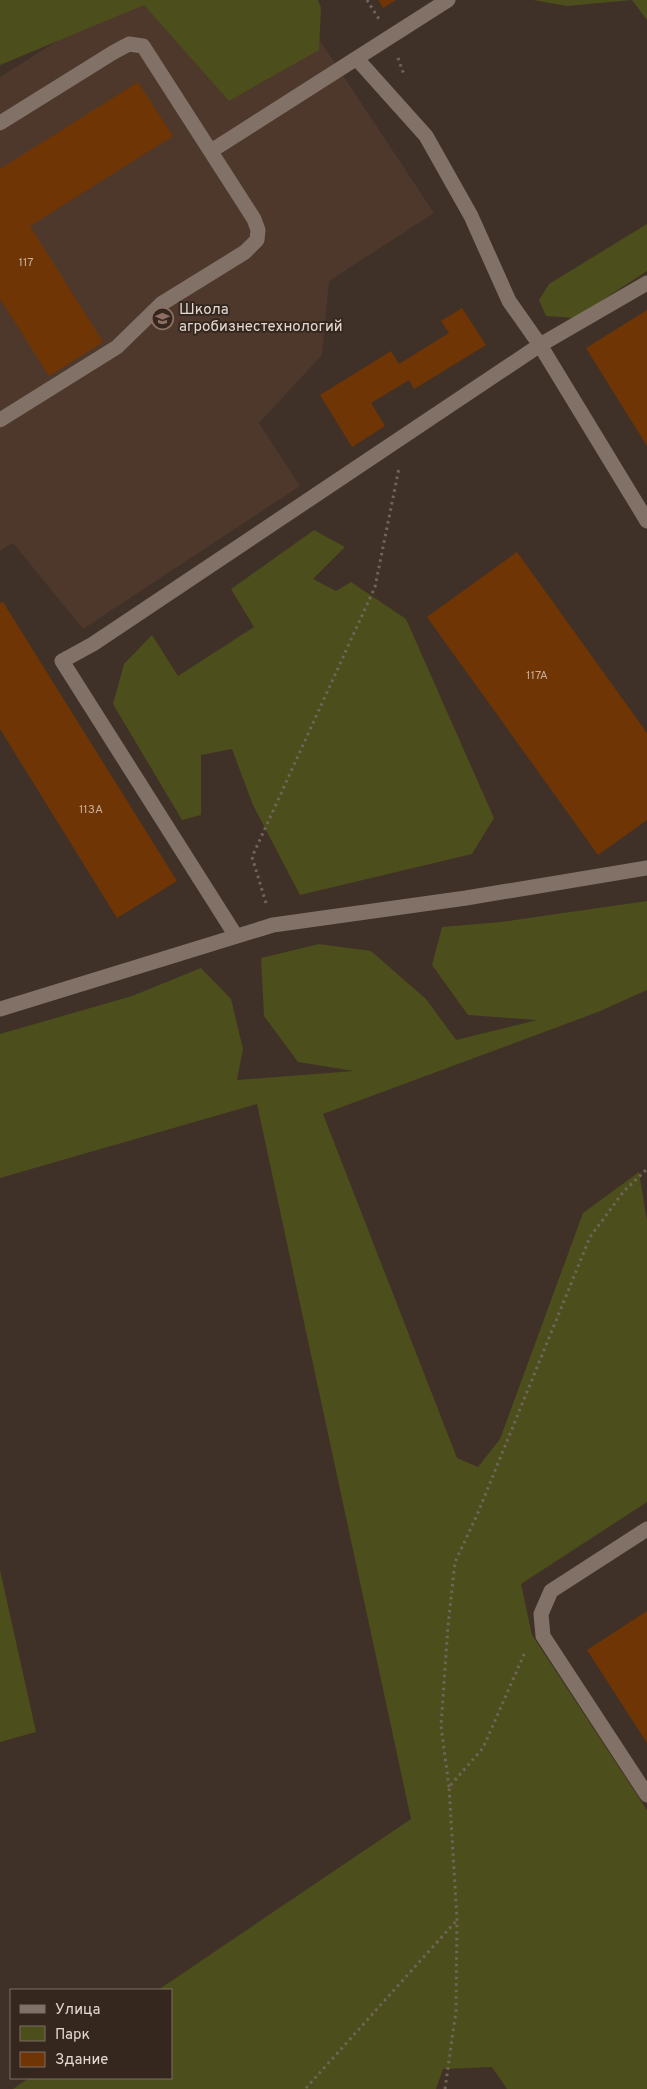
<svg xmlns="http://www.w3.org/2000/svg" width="647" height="2089" viewBox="0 0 647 2089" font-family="Overpass,sans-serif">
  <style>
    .built { fill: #4d382b }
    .green { fill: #4c4e1b }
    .building { fill: #703504 }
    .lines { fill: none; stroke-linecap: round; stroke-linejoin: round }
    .path { stroke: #71645b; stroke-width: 3; stroke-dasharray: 2.5 4; stroke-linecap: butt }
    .minor { stroke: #817166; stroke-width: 15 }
    .labels { text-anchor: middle; stroke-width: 4; stroke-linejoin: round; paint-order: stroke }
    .number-label { font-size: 12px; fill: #c6af9e }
    .poi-label { font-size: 15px; fill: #e2d8d2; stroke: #35271e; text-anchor: start }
  </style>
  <rect width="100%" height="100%" fill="#3f3127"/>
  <polygon class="built" points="122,0 293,0 434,213 329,281 322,355 259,423 300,486 83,629 13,543 0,551 0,77"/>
  <g class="green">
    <polygon points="0,0 318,0 321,8 319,50 229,101 144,5 0,65"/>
    <polygon points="533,0 647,0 647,20 632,0 567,6"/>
    <polygon points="647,224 647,271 575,318 546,316 539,300 549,284"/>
    <polygon points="314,530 345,547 313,579 336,591 351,582 406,619 494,818 472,854 300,895 253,805 232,749 201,755 201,815 182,820 113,704 124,664 152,635 178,676 254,627 231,589"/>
    <polygon points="647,901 647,990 598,1012 323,1114 457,1458 478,1467 500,1439 583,1213 639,1172 647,1221 647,1502 521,1584 532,1635 647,1810 647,2089 507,2089 492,2067 443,2069 436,2089 13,2089 29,2078 171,2078 171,1990 158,1990 411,1819 257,1104 0,1178 0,1034 132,996 201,968 231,999 243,1049 237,1080 354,1071 298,1062 264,1016 261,958 319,944 371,951 426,999 456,1040 537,1020 468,1015 432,965 442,927 501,922"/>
    <polygon points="0,1570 36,1732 0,1742"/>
  </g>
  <g class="building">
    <polygon points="378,0 396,0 383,8"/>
    <polygon points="138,82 173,136 30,226 103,342 49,376 0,299 0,169"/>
    <polygon points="462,308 486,345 414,389 409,380 371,403 385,426 352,447 320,395 391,351 399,364 449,333 441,321"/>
    <polygon points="647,310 647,446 586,348"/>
    <polygon points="517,552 647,733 647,820 598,855 427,617"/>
    <polygon points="3,602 177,881 117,918 0,729 0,603"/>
    <polygon points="647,1611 647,1743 587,1650"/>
  </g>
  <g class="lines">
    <g class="path">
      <polyline points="367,0 379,19"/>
      <polyline points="398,58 404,75"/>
      <polyline points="266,903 252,857 375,587 399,468"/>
      <polyline points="449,1787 441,1726 448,1626 455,1562 477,1515 590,1237 624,1191 647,1169"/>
      <polyline points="306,2088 457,1920"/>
      <polyline points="445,2089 456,2011 457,1919 449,1787 483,1748 525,1652"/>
    </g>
    <g class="minor">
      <polyline points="357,59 426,136 471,216 509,301 540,345 647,521"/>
      <polyline points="0,123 114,52 129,44 143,46 254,219 258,230 257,240 245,252 161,304 117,347 0,420"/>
      <polyline points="211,151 448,0"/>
      <polyline points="236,936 62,661 93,644 540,345 647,283"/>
      <polyline points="0,1009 273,925 466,898 647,868"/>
      <polyline points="647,1529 551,1591 541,1614 543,1636 647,1795"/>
    </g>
  </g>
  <defs>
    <symbol id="school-ring" viewBox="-11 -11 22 22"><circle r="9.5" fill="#35271e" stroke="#8d6e63" stroke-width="1.5"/><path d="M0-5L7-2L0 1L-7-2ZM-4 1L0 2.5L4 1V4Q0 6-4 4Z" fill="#8d6e63"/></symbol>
  </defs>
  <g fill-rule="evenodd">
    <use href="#school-ring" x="150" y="306" width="25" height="25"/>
  </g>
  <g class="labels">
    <g class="number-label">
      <text x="26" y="266">117</text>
      <text x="537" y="679">117А</text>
      <text x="91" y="813">113А</text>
    </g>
    <g class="poi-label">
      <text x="179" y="314">Школа<tspan x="179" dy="17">агробизнестехнологий</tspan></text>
    </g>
  </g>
  <rect x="10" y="1989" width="162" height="90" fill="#35271e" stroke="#7a6e66"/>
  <rect x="20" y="2005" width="25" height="8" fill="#817166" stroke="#7a6e66"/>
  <text x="55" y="2014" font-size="15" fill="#e2d8d2">Улица</text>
  <rect x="20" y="2026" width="25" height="15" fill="#4c4e1b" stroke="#7a6e66"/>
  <text x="55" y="2039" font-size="15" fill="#e2d8d2">Парк</text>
  <rect x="20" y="2052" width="25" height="15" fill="#703504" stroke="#7a6e66"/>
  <text x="55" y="2064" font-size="15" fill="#e2d8d2">Здание</text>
</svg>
